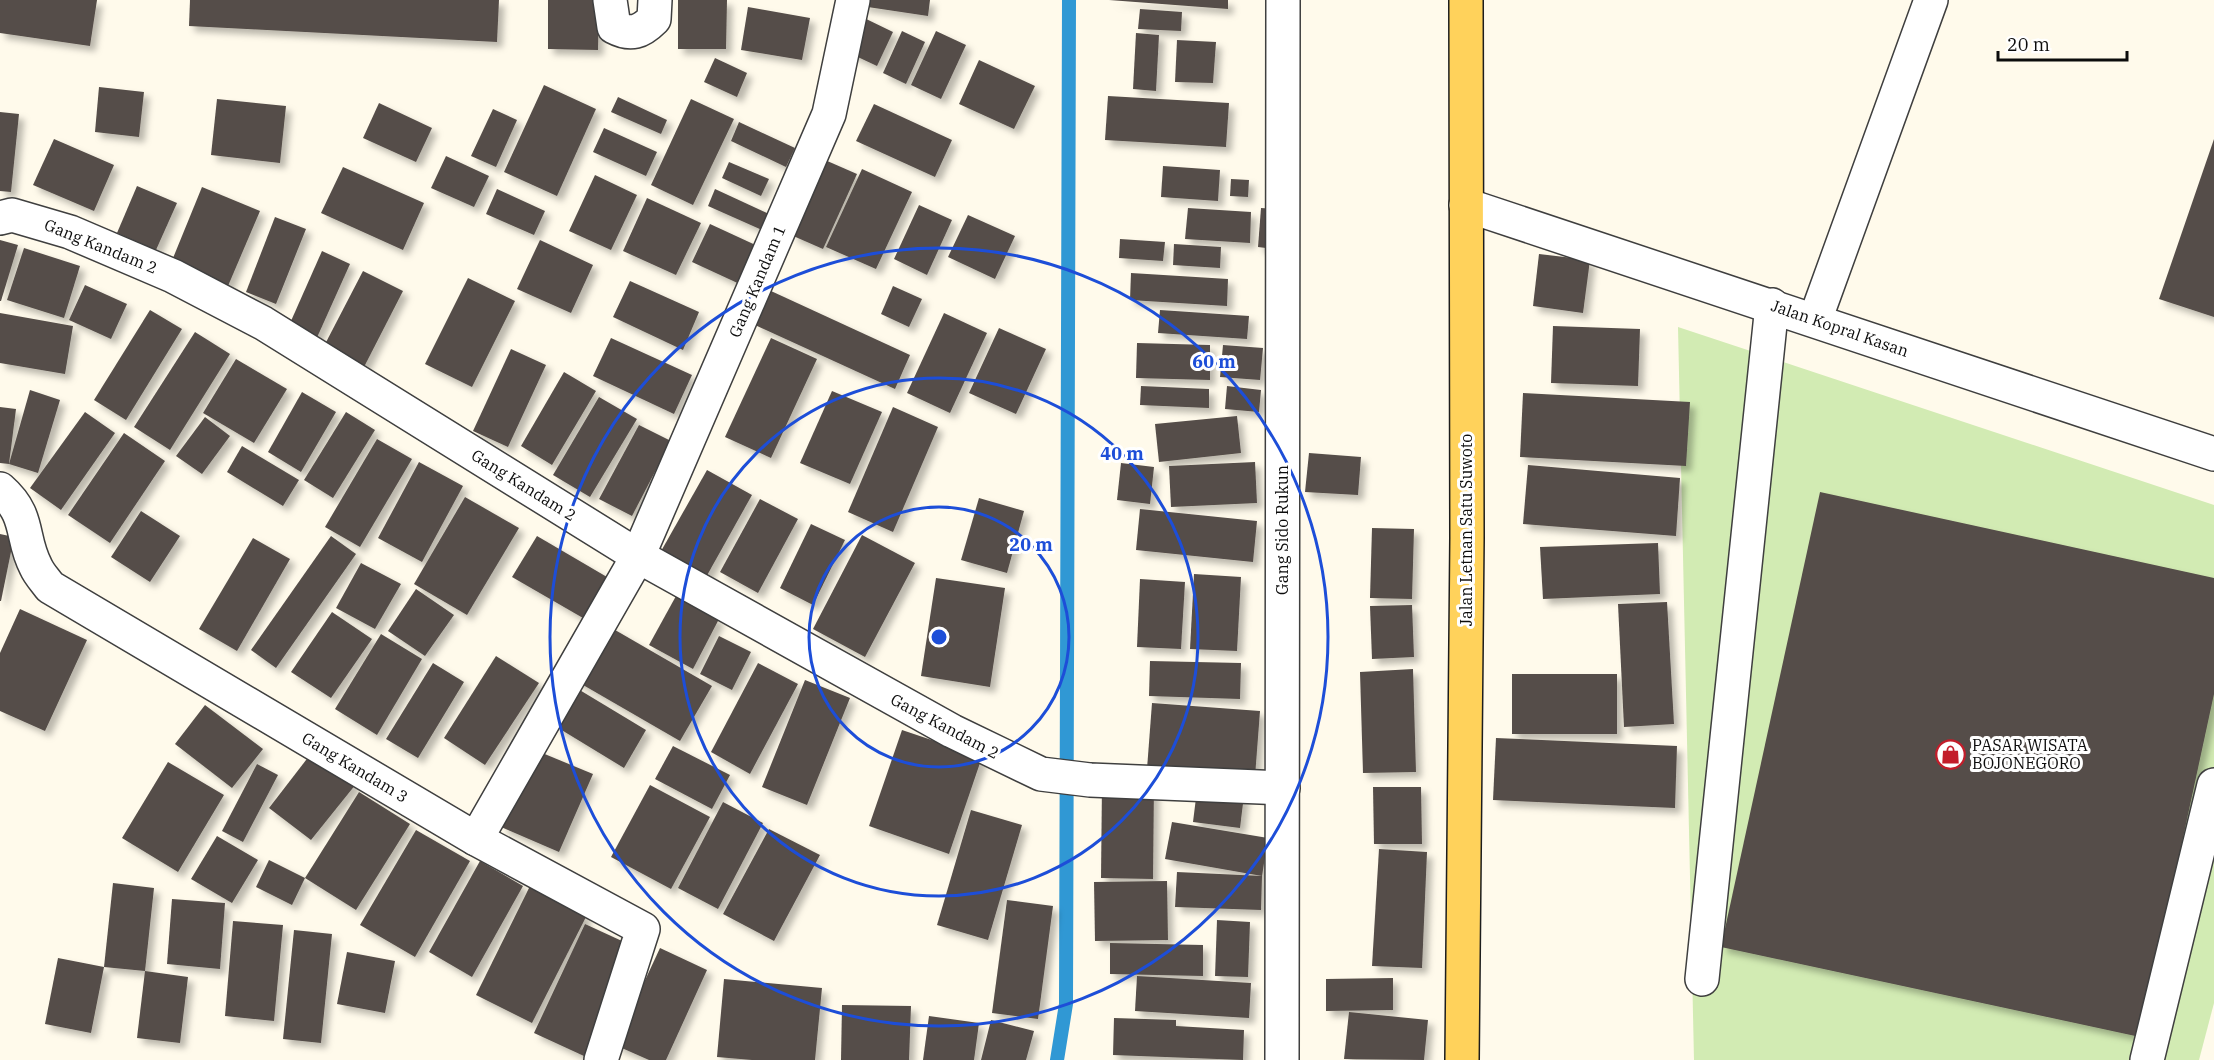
<svg xmlns="http://www.w3.org/2000/svg" width="2214" height="1060" viewBox="0 0 2214 1060" font-family="'IBM Plex Serif',serif">
  <style>
    .green { fill: #d2ebb3 }
    .lines { fill: none; stroke-linecap: round; stroke-linejoin: round }
    .stream { stroke: #3098d4; stroke-width: 14 }
    .building { fill: #554d48; filter: url(#shadow) }
    .minor-casing { stroke: #3f3f3f; stroke-width: 36 }
    .major-casing { stroke: #1d1d1d; stroke-width: 36 }
    .minor { stroke: #fff; stroke-width: 33 }
    .major { stroke: #ffd25b; stroke-width: 33 }
    .ring { fill: none; stroke: #1d4ed8; stroke-width: 3 }
    .labels { text-anchor: middle; stroke-width: 6; stroke-linejoin: round; paint-order: stroke }
    .street-label { font-size: 16px; fill: #0c0c0c; stroke: #fff }
    .poi-label { font-size: 16px; fill: #0c0c0c; stroke: #fff; text-anchor: start }
    .centre { fill: #1d4ed8; stroke: #fff; stroke-width: 3 }
    .ring-label { font-size: 18px; text-anchor: middle; font-weight: bold; fill: #1d4ed8; stroke: #fff; stroke-width: 6; stroke-linejoin: round; paint-order: stroke }
  </style>
  <defs>
    <filter id="shadow"><feDropShadow dx="5.5" dy="5.5" stdDeviation="3" flood-color="#0004"/></filter>
  </defs>
  <rect width="100%" height="100%" fill="#fffaeb"/>
  <polygon class="green" points="1678,327 2214,505 2214,1003 2199,1060 1694,1060"/>
  <g class="lines">
    <polyline class="stream" points="1057,1060 1066,1004 1069,0"/>
  </g>
  <g class="building">
    <polygon points="0,0 97,0 90,46 0,33"/>
    <polygon points="190,0 499,0 497,42 189,26"/>
    <polygon points="548,0 599,0 598,50 548,49"/>
    <polygon points="678,0 727,0 726,49 678,49"/>
    <polygon points="862,0 930,0 928,16 861,6"/>
    <polygon points="1109,0 1228,0 1228,9"/>
    <polygon points="748,7 810,18 802,60 741,50"/>
    <polygon points="1140,9 1182,12 1181,31 1138,29"/>
    <polygon points="860,16 893,32 877,66 845,51"/>
    <polygon points="902,31 925,42 906,84 883,73"/>
    <polygon points="936,31 966,45 941,99 911,85"/>
    <polygon points="1136,33 1159,35 1156,91 1133,89"/>
    <polygon points="1177,40 1216,42 1213,83 1175,82"/>
    <polygon points="715,58 747,73 737,97 704,82"/>
    <polygon points="979,60 1035,86 1014,129 959,104"/>
    <polygon points="544,85 596,109 557,196 504,172"/>
    <polygon points="99,87 144,92 139,137 95,132"/>
    <polygon points="1108,96 1229,103 1226,147 1105,140"/>
    <polygon points="618,97 667,120 661,134 611,112"/>
    <polygon points="217,99 286,106 280,163 211,155"/>
    <polygon points="691,99 734,119 693,205 651,185"/>
    <polygon points="379,103 432,128 416,162 363,138"/>
    <polygon points="874,104 952,140 935,177 856,141"/>
    <polygon points="493,109 517,120 496,167 471,156"/>
    <polygon points="0,112 19,114 11,192 0,191"/>
    <polygon points="739,122 795,148 786,167 731,141"/>
    <polygon points="604,128 657,152 646,176 593,152"/>
    <polygon points="54,139 114,165 94,211 33,185"/>
    <polygon points="2214,139 2214,317 2159,299"/>
    <polygon points="446,156 489,176 474,207 431,188"/>
    <polygon points="825,160 857,174 823,249 791,235"/>
    <polygon points="729,162 769,179 761,196 722,178"/>
    <polygon points="1163,166 1220,170 1218,201 1161,197"/>
    <polygon points="343,167 424,203 403,250 321,213"/>
    <polygon points="862,169 912,192 876,269 826,247"/>
    <polygon points="595,175 637,195 611,250 569,231"/>
    <polygon points="1231,179 1249,180 1248,197 1230,196"/>
    <polygon points="137,186 177,203 156,250 117,233"/>
    <polygon points="202,187 260,211 228,286 171,263"/>
    <polygon points="497,189 545,211 534,235 486,214"/>
    <polygon points="715,189 769,214 762,230 708,206"/>
    <polygon points="647,198 701,223 676,275 623,251"/>
    <polygon points="919,205 952,220 927,275 894,259"/>
    <polygon points="1188,208 1251,212 1250,243 1185,239"/>
    <polygon points="1261,208 1276,209 1274,249 1258,247"/>
    <polygon points="968,215 1015,236 995,279 948,257"/>
    <polygon points="275,217 306,229 276,304 246,292"/>
    <polygon points="710,224 762,248 744,286 692,262"/>
    <polygon points="1120,239 1165,242 1163,261 1119,258"/>
    <polygon points="0,240 18,245 1,301 0,301"/>
    <polygon points="540,240 593,265 571,313 517,289"/>
    <polygon points="1174,244 1221,247 1220,268 1173,265"/>
    <polygon points="24,248 80,266 64,318 7,300"/>
    <polygon points="322,251 350,264 315,342 287,330"/>
    <polygon points="1539,254 1590,260 1583,313 1533,306"/>
    <polygon points="363,271 403,291 363,369 323,348"/>
    <polygon points="1131,273 1228,279 1227,306 1130,300"/>
    <polygon points="468,278 515,301 472,387 425,364"/>
    <polygon points="630,281 699,312 683,350 613,317"/>
    <polygon points="85,285 127,304 111,339 69,320"/>
    <polygon points="893,286 922,299 909,327 881,314"/>
    <polygon points="771,291 910,355 895,389 755,325"/>
    <polygon points="150,310 182,329 126,420 94,400"/>
    <polygon points="1160,310 1249,316 1247,339 1158,333"/>
    <polygon points="0,313 73,326 65,374 0,363"/>
    <polygon points="944,313 987,333 950,413 907,393"/>
    <polygon points="1553,326 1640,329 1638,386 1551,383"/>
    <polygon points="999,328 1046,349 1016,414 969,393"/>
    <polygon points="195,332 230,354 170,450 134,427"/>
    <polygon points="611,338 692,375 674,414 593,376"/>
    <polygon points="771,338 817,359 771,458 725,437"/>
    <polygon points="1137,343 1210,345 1210,380 1136,378"/>
    <polygon points="1223,345 1263,348 1260,380 1220,377"/>
    <polygon points="511,349 546,365 508,447 473,431"/>
    <polygon points="236,359 287,389 254,443 203,413"/>
    <polygon points="564,372 596,391 552,465 521,446"/>
    <polygon points="1141,386 1209,389 1209,408 1140,405"/>
    <polygon points="1227,386 1261,390 1259,412 1225,409"/>
    <polygon points="30,390 60,400 38,473 9,464"/>
    <polygon points="832,391 882,412 850,484 800,463"/>
    <polygon points="302,392 336,412 301,472 268,452"/>
    <polygon points="1523,393 1690,402 1686,466 1520,457"/>
    <polygon points="599,397 637,419 590,497 553,475"/>
    <polygon points="0,407 16,409 9,464 0,463"/>
    <polygon points="893,407 938,427 893,532 848,512"/>
    <polygon points="85,412 115,433 61,510 30,488"/>
    <polygon points="346,412 375,430 333,498 304,480"/>
    <polygon points="1237,416 1241,453 1159,462 1155,424"/>
    <polygon points="205,417 230,436 202,474 176,456"/>
    <polygon points="639,425 671,441 632,516 599,499"/>
    <polygon points="124,433 165,461 110,543 68,515"/>
    <polygon points="377,439 412,459 360,547 325,527"/>
    <polygon points="242,446 299,480 283,506 227,472"/>
    <polygon points="1309,453 1361,457 1358,495 1305,492"/>
    <polygon points="419,462 463,486 422,562 378,538"/>
    <polygon points="1255,462 1257,503 1171,507 1169,466"/>
    <polygon points="1121,463 1154,467 1150,504 1117,500"/>
    <polygon points="1528,465 1680,478 1676,536 1523,524"/>
    <polygon points="707,470 752,495 705,579 660,553"/>
    <polygon points="1820,492 2214,578 2214,694 2140,1037 1721,947"/>
    <polygon points="465,497 519,528 467,615 414,584"/>
    <polygon points="979,498 1024,511 1007,573 961,560"/>
    <polygon points="760,499 798,519 758,593 720,572"/>
    <polygon points="1140,509 1257,521 1253,562 1136,550"/>
    <polygon points="141,511 180,536 150,582 111,557"/>
    <polygon points="811,524 845,540 813,605 780,588"/>
    <polygon points="1372,528 1414,529 1412,599 1370,598"/>
    <polygon points="0,534 14,537 1,601 0,601"/>
    <polygon points="862,535 915,563 865,657 813,629"/>
    <polygon points="331,536 356,554 276,668 251,650"/>
    <polygon points="537,536 607,577 583,618 512,577"/>
    <polygon points="253,538 290,559 237,651 199,629"/>
    <polygon points="1658,543 1660,594 1543,599 1540,547"/>
    <polygon points="361,563 401,584 375,629 336,608"/>
    <polygon points="1194,574 1241,577 1237,651 1190,649"/>
    <polygon points="936,578 1005,588 990,687 921,676"/>
    <polygon points="1140,579 1185,582 1181,649 1137,647"/>
    <polygon points="416,589 454,615 425,656 388,631"/>
    <polygon points="676,596 719,619 693,669 649,645"/>
    <polygon points="1667,602 1674,724 1624,727 1618,604"/>
    <polygon points="1412,605 1414,657 1372,659 1370,606"/>
    <polygon points="20,609 87,640 45,731 0,711 0,653"/>
    <polygon points="332,612 372,639 331,698 291,672"/>
    <polygon points="603,623 712,686 680,741 571,678"/>
    <polygon points="381,634 422,659 377,735 335,709"/>
    <polygon points="719,636 751,652 732,690 700,674"/>
    <polygon points="496,656 539,683 485,765 444,738"/>
    <polygon points="1150,661 1241,663 1240,699 1149,696"/>
    <polygon points="433,663 464,682 418,758 386,739"/>
    <polygon points="758,663 798,684 750,774 711,752"/>
    <polygon points="1413,669 1416,772 1363,773 1360,672"/>
    <rect x="1512" y="674" width="105" height="60"/>
    <polygon points="805,680 850,698 807,805 762,787"/>
    <polygon points="578,689 646,730 624,768 555,726"/>
    <polygon points="1152,703 1260,711 1255,777 1147,769"/>
    <polygon points="205,705 263,749 232,788 175,744"/>
    <polygon points="902,730 982,757 949,854 869,826"/>
    <polygon points="1496,738 1677,746 1675,808 1493,800"/>
    <polygon points="673,746 730,775 712,809 655,779"/>
    <polygon points="535,750 593,774 559,852 501,827"/>
    <polygon points="313,751 356,784 311,840 269,808"/>
    <polygon points="168,762 224,795 178,872 122,838"/>
    <polygon points="257,764 278,775 243,842 222,831"/>
    <polygon points="1102,784 1154,784 1153,879 1101,878"/>
    <polygon points="650,785 710,817 671,889 611,857"/>
    <polygon points="1373,787 1421,787 1422,844 1374,844"/>
    <polygon points="1197,790 1244,795 1240,828 1193,822"/>
    <polygon points="359,792 410,824 356,910 305,878"/>
    <polygon points="723,802 763,823 718,909 678,888"/>
    <polygon points="971,810 1022,825 988,940 937,925"/>
    <polygon points="1172,822 1268,838 1262,876 1165,859"/>
    <polygon points="769,829 820,855 774,941 723,914"/>
    <polygon points="416,830 470,861 415,957 360,925"/>
    <polygon points="217,836 258,860 232,903 191,879"/>
    <polygon points="1379,849 1427,852 1422,968 1372,966"/>
    <polygon points="269,860 305,878 292,905 256,887"/>
    <polygon points="480,861 523,886 472,977 429,952"/>
    <polygon points="1177,872 1262,876 1261,910 1175,907"/>
    <polygon points="1167,881 1168,940 1095,941 1094,882"/>
    <polygon points="113,883 154,888 145,971 104,967"/>
    <polygon points="530,886 587,915 532,1023 476,995"/>
    <polygon points="172,899 225,903 220,969 167,964"/>
    <polygon points="1007,900 1053,906 1038,1019 992,1013"/>
    <polygon points="1217,920 1250,922 1248,977 1215,976"/>
    <polygon points="233,921 283,925 274,1021 225,1016"/>
    <polygon points="585,924 635,947 584,1056 534,1033"/>
    <polygon points="294,930 332,934 321,1043 283,1039"/>
    <polygon points="1110,943 1203,945 1203,976 1110,974"/>
    <polygon points="660,948 707,970 666,1060 649,1060 615,1045"/>
    <polygon points="347,952 395,961 385,1013 337,1004"/>
    <polygon points="58,958 104,967 91,1033 45,1024"/>
    <polygon points="145,971 188,977 180,1043 137,1038"/>
    <polygon points="1137,976 1251,983 1249,1018 1135,1011"/>
    <polygon points="1393,978 1393,1010 1326,1011 1326,979"/>
    <polygon points="724,979 822,988 815,1060 752,1060 717,1057"/>
    <polygon points="842,1005 911,1006 909,1060 841,1060"/>
    <polygon points="1349,1012 1428,1020 1424,1060 1344,1059"/>
    <polygon points="929,1016 979,1023 974,1060 923,1060"/>
    <polygon points="1114,1018 1176,1020 1176,1026 1244,1030 1243,1060 1113,1055"/>
    <polygon points="991,1020 1034,1031 1026,1060 981,1060"/>
  </g>
  <g class="lines">
    <defs>
      <g id="minor">
        <path d="M610,0l4,27c17,9 27,5 40,-8l1,-19"/>
        <polyline points="1466,205 2214,454"/>
        <polyline points="0,218 12,215 70,232 173,276 263,323 638,556 952,731 1041,774 1090,780 1283,788"/>
        <polyline points="1815,320 1931,0"/>
        <path d="M0,489c31,27 20,48 36,78 3,7 9,13 14,20l426,252 167,90 -42,131"/>
        <polyline points="476,839 638,556 829,114 853,0"/>
        <polyline points="1702,979 1772,305"/>
        <polyline points="1282,1060 1283,0"/>
        <polyline points="2147,1060 2214,785"/>
      </g>
      <polyline id="major" points="1462,1060 1467,538 1466,0"/>
    </defs>
    <use href="#minor" class="minor-casing"/>
    <use href="#major" class="major-casing"/>
    <use href="#minor" class="minor"/>
    <use href="#major" class="major"/>
  </g>
  <g class="ring">
    <circle cx="939" cy="637" r="130"/>
    <circle cx="939" cy="637" r="259"/>
    <circle cx="939" cy="637" r="389"/>
  </g>
  <defs>
    <symbol id="shop-ring" viewBox="-11 -11 22 22"><circle r="9.5" fill="#fff" stroke="#c31d2a" stroke-width="1.5"/><path d="M-5-2.5h2.3a2.7 3.5 0 0 1 5.4 0H5L5.5 6h-11ZM-1.5-2.5h3a1.5 2.3 0 0 0-3 0Z" fill="#c31d2a"/></symbol>
  </defs>
  <g fill-rule="evenodd">
    <use href="#shop-ring" x="1934" y="738" width="33" height="33"/>
  </g>
  <g class="labels">
    <g class="street-label">
      <text transform="translate(101 246) rotate(22)" y="6">Gang Kandam 2</text>
      <text transform="translate(757 281) rotate(-67)" y="6">Gang Kandam 1</text>
      <text transform="translate(1840 328) rotate(19)" y="6">Jalan Kopral Kasan</text>
      <text transform="translate(524 485) rotate(32)" y="6">Gang Kandam 2</text>
      <text transform="translate(1282 530) rotate(-90)" y="6">Gang Sido Rukun</text>
      <text transform="translate(1466 530) rotate(-90)" y="6">Jalan Letnan Satu Suwoto</text>
      <text transform="translate(945 726) rotate(28)" y="6">Gang Kandam 2</text>
      <text transform="translate(355 767) rotate(31)" y="6">Gang Kandam 3</text>
    </g>
    <g class="poi-label">
      <text x="1972" y="751">PASAR WISATA<tspan x="1972" dy="18">BOJONEGORO</tspan></text>
    </g>
  </g>
  <circle cx="939" cy="637" r="9" class="centre"/>
  <g class="ring-label">
    <text x="1214" y="368">60 m</text>
    <text x="1122" y="460">40 m</text>
    <text x="1031" y="551">20 m</text>
  </g>
  <path d="M1998 51v9h129v-9" fill="none" stroke="#0c0c0c" stroke-width="3"/>
  <text x="2007" y="51" font-size="18" fill="#0c0c0c" stroke="#ffffff" stroke-width="4.5" paint-order="stroke">20 m</text>
</svg>
